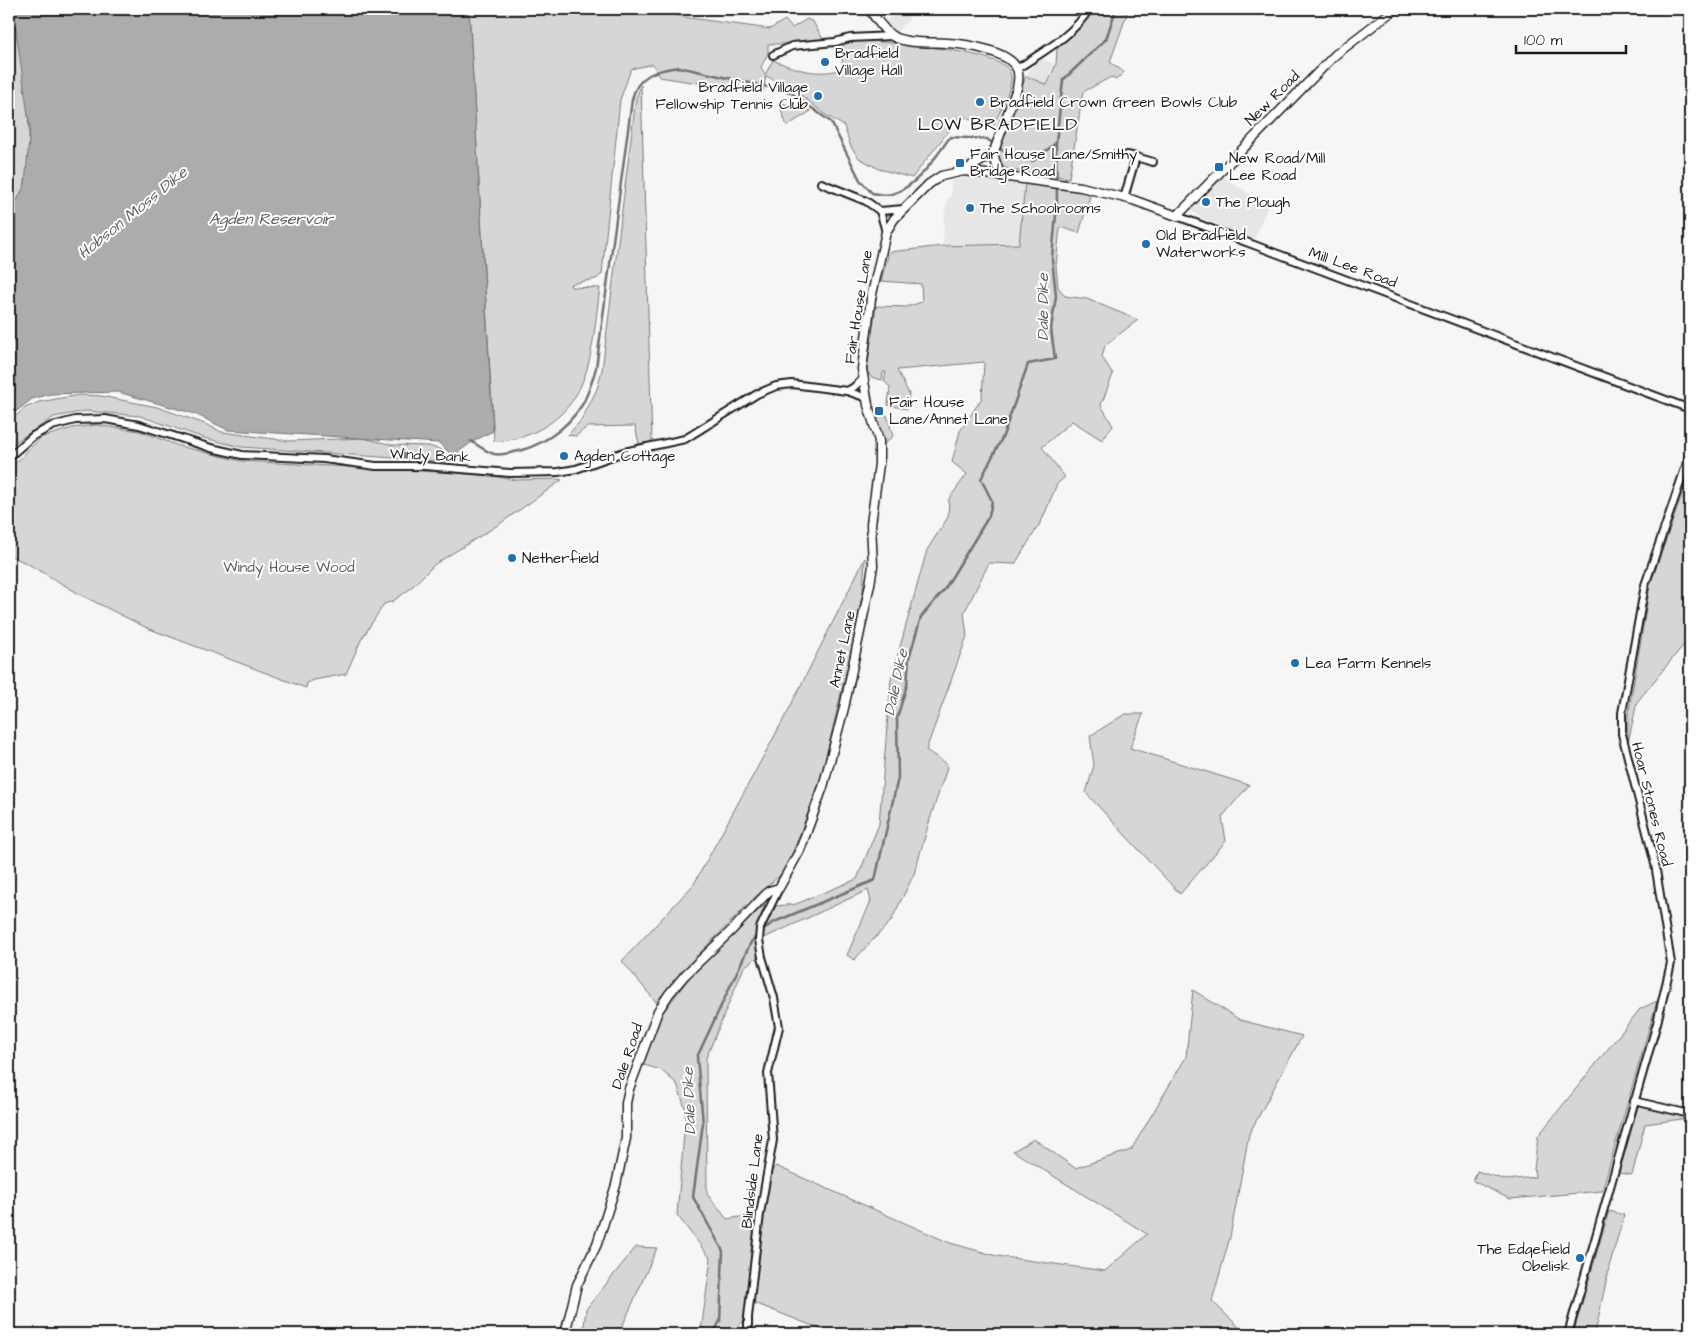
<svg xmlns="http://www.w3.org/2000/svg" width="1699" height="1343" viewBox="0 0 1699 1343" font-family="'Architects Daughter',sans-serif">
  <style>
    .built { fill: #e6e6e6 }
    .green { fill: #d6d6d6; stroke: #797979 }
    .water { fill: #acacac; stroke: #727272 }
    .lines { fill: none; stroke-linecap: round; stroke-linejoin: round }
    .stream { stroke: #727272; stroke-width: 2.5 }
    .minor-casing { stroke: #1c1c1c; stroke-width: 10 }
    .tertiary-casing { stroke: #1c1c1c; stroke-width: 11 }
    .minor { stroke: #fff; stroke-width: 6 }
    .tertiary { stroke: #fff; stroke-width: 8 }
    .poi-dot { fill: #1f6fb2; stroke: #fff; stroke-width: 2 }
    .labels { text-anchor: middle; stroke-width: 4; stroke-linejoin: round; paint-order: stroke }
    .poi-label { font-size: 15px; fill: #1c1c1c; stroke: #fff; text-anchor: start }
    .street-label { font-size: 15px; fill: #1c1c1c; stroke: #fff }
    .park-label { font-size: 15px; fill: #5d5d5d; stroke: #fff }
    .water-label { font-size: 16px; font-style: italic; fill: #5d5d5d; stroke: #fff }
    .quarter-label { font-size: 18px; letter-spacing: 1px; fill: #1c1c1c; stroke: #fff }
  </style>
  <rect width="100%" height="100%" fill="#f6f6f6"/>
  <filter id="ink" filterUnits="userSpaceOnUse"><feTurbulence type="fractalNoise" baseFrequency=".02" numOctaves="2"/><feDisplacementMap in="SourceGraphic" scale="10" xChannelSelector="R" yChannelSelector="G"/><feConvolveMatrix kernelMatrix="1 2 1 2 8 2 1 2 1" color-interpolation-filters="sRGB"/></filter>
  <g filter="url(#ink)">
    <g class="built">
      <polygon points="899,9 912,9 907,14 910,19 896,32 885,22"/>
      <polygon points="1039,57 1054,64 1045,84 1026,76"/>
      <polygon points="976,176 1025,184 1019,244 943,246 944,219 947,200 951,196 951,181"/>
      <polygon points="1222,176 1268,206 1254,239 1201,218 1190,209"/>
    </g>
    <g class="green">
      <path d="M9,9h4c9,53 23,121 12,174 -2,11 -11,24 -16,34z"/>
      <path d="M469,9h173l48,9 80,11 15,-9 7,8 15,-9 6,3 10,17 -42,5h-13v9l-7,14 4,8 8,-15c21,9 45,17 69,9l1,-26 8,-4c28,3 143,10 158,31 1,2 3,9 2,11 -1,11 -14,35 -18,47l-32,-13 -49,63 -33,-9 -20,-11 -8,-11 -7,-21 -18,-11 -29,-23 -31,-16 -3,17 -104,-16 -6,-13 -22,5 -11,31 -18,174 -6,5 -26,5 1,3 29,1c-8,53 -6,111 -58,140 -16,9 -30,13 -48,13z"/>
      <polygon points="1093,9 1120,9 1127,14 1110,62 1124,72 1116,80 1111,77 1083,92 1069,178 1010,170 1003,166 997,154 1026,76 1047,85 1056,64 1057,49 1075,32"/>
      <polygon points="641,85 652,442 639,444 635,426 587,427 576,436 568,435 582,419 597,389 602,370 636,98"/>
      <polygon points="778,102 811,111 787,126"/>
      <polygon points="1025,184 1091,193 1079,233 1060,227 1056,265 1058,287 1065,296 1087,299 1138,320 1105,345 1102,357 1113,374 1101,405 1113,426 1102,440 1072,421 1042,447 1065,477 1057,484 1042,520 1015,564 989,563 964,613 967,636 926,750 947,764 946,771 931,816 914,874 891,921 854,960 847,955 871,901 868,890 762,939 763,928 776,906 796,904 857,879 879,824 891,679 927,550 948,517 949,499 967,474 952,462 960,431 982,398 984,362 897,370 909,394 907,409 888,405 890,387 884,381 886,372 883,372 882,380 871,377 867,371 876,306 906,307 922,302 921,284 881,281 889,252 943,246 1019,244"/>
      <polygon points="79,395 101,396 157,407 205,424 222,432 289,441 363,438 393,445 429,446 442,450 450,462 241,447 204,438 140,416 86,411 54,417 14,443 9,449 9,422 25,408 39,402"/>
      <polygon points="887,415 893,436 883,445 877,416"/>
      <polygon points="96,425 140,431 179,446 241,461 456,473 493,476 515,480 557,479 562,480 498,525 435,564 410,589 393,601 384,604 361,640 346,674 314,680 307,683 306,688 147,628 81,595 30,565 9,555 9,470 40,438 72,428"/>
      <polygon points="1690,472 1690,637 1637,702 1628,743 1628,717 1650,585"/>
      <polygon points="865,558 863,592 852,647 825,761 818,787 786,870 754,898 682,971 656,1002 622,961 694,884 787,713"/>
      <polygon points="1125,714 1143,714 1130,748 1249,785 1222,817 1226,841 1180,894 1086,793 1094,765 1090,736"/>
      <polygon points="765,904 756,930 759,956 744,967 706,1058 707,1194 727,1219 757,1214 743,1322 729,1334 694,1334 701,1331 711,1259 677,1215 686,1111 677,1084 661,1070 641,1064 661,1015 689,978"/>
      <polygon points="1193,990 1240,1020 1302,1036 1249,1134 1230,1237 1212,1301 1246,1334 833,1334 752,1302 769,1174 776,1166 950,1243 997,1256 1105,1271 1147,1234 1013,1151 1034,1139 1075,1168 1131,1150 1186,1057"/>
      <polygon points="1657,1001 1602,1191 1510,1199 1473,1181 1477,1171 1506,1180 1535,1177 1534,1169 1538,1136 1640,1009"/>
      <polygon points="1638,1106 1689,1118 1645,1124 1632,1175 1619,1173"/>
      <polygon points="1609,1211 1624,1215 1609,1267 1595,1334 1573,1334"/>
      <polygon points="636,1247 657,1248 619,1334 583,1334 586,1309"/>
    </g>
    <polygon class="water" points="13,9 469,9 493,431 472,442 453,456 439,443 228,430 195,414 118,392 51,394 32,399 9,417 9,217 25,184 30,129"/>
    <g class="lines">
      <g class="stream">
        <path d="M471,441c6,4 16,11 23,13 5,1 11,0 16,-1 29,-5 56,-23 72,-48 7,-12 10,-24 14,-37l36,-268c5,-25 24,-30 47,-33l111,25 41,30 29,58 12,13c6,1 14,3 20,1 26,-8 43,-36 58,-57l37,2 26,19 20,3 23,-18"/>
        <polyline points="761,932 772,923 875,880 898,778 897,718 907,685 909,658 921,617 944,590 989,516 992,501 981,479 1003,436 1028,364 1055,359 1051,329 1056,296 1052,258 1057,203 1056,143 1063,80 1106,39 1116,9"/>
        <polyline points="713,1334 720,1321 723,1251 693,1197 703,1123 697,1057 751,942 757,936"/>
      </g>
      <defs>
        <g id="minor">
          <polyline points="773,55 792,46 835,42 850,38 892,36"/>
          <path d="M1017,69c25,-17 56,-33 72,-60"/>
          <polyline points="1136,157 1153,162"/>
          <polyline points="821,183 866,201 880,211 904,209"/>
          <polyline points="1124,198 1136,157 1127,155"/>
          <polyline points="880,211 886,232"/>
          <polyline points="1177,216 1690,409"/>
          <polyline points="847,391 867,398"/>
          <polyline points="9,457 33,436 52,426 75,420 105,419 139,425 211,448 242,455 324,459 376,466 425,466 510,473 558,472 576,469 624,452 685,439 757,394 776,386 792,384 847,391 854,387 863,379"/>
          <polyline points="1634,1101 1690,1114"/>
          <polyline points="748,1334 748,1317 760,1214 773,1140 768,1073 779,1027 774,998 762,957 759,940 760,928 779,888"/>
          <polyline points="1568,1334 1657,1023 1671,963 1655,864 1622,734 1622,713 1645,585 1690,454"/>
        </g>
        <g id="tertiary">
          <path d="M869,9c7,9 15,23 25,28 13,7 39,5 53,6 19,1 62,8 70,26 3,7 1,13 0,19l-24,66 7,21"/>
          <polyline points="964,171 993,154"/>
          <polyline points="565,1334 577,1285 597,1244 616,1185 626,1138 626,1103 629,1089 658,1011 669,994 685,975 732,930 769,891 779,888 800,850 823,787 844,708 870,584 873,566 871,524 879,464 879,441 868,405 862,369 871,299 886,232 894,219 929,184 941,176 964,171 1081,187 1133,200 1177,216 1335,55 1395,9"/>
        </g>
      </defs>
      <use href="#minor" class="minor-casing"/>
      <use href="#tertiary" class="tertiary-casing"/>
      <use href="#minor" class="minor"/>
      <use href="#tertiary" class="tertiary"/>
    </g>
  </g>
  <g class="poi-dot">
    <circle cx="825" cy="62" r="5"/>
    <circle cx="818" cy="96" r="5"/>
    <circle cx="980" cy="102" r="5"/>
    <rect x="955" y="158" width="10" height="10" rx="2.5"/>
    <rect x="1214" y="162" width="10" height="10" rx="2.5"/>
    <circle cx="1206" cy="202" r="5"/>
    <circle cx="970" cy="208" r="5"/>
    <circle cx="1146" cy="244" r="5"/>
    <rect x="874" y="406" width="10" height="10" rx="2.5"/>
    <circle cx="564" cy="456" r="5"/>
    <circle cx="512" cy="558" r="5"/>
    <circle cx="1295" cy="663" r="5"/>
    <circle cx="1580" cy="1258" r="5"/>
  </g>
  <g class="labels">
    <g class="poi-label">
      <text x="835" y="58">Bradfield<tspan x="835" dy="17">Village Hall</tspan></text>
      <text x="808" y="92" text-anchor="end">Bradfield Village<tspan x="808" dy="17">Fellowship Tennis Club</tspan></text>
      <text x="990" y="107">Bradfield Crown Green Bowls Club</text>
      <text x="970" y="159">Fair House Lane/Smithy<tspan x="970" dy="17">Bridge Road</tspan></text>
      <text x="1229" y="163">New Road/Mill<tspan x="1229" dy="17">Lee Road</tspan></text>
      <text x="1216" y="207">The Plough</text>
      <text x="980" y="213">The Schoolrooms</text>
      <text x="1156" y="240">Old Bradfield<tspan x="1156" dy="17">Waterworks</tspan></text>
      <text x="889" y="407">Fair House<tspan x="889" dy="17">Lane/Annet Lane</tspan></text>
      <text x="574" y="461">Agden Cottage</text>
      <text x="522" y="563">Netherfield</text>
      <text x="1305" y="668">Lea Farm Kennels</text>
      <text x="1570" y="1254" text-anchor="end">The Edgefield<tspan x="1570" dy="17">Obelisk</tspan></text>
    </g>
    <g class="street-label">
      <text transform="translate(1272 98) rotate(-45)" y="5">New Road</text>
      <text transform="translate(1353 267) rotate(20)" y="5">Mill Lee Road</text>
      <text transform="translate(858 307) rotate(-81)" y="5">Fair House Lane</text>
      <text transform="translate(430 455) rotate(3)" y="5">Windy Bank</text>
      <text transform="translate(842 649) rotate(-78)" y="5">Annet Lane</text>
      <text transform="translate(1652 804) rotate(76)" y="5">Hoar Stones Road</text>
      <text transform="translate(627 1056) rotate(-71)" y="5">Dale Road</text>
      <text transform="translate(752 1181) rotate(-83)" y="5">Blindside Lane</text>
    </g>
    <g class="park-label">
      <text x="289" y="572">Windy House Wood</text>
    </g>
    <g class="water-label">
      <text transform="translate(132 212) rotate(-39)" y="6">Hobson Moss Dike</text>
      <text x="271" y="224">Agden Reservoir</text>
      <text transform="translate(1042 307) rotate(-90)" y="6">Dale Dike</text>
      <text transform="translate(895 682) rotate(-78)" y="6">Dale Dike</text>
      <text transform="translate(688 1101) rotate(-92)" y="6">Dale Dike</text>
    </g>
    <g class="quarter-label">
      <text x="998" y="130">LOW BRADFIELD</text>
    </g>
  </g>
  <rect width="1699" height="1343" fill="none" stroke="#fff" stroke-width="30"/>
  <rect x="15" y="15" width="1669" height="1313" fill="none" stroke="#1c1c1c" stroke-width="2" filter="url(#ink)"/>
  <path d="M1516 45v8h110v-8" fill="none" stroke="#1c1c1c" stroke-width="2.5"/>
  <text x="1524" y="45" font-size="15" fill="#1c1c1c" stroke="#ffffff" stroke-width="4" paint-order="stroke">100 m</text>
</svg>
